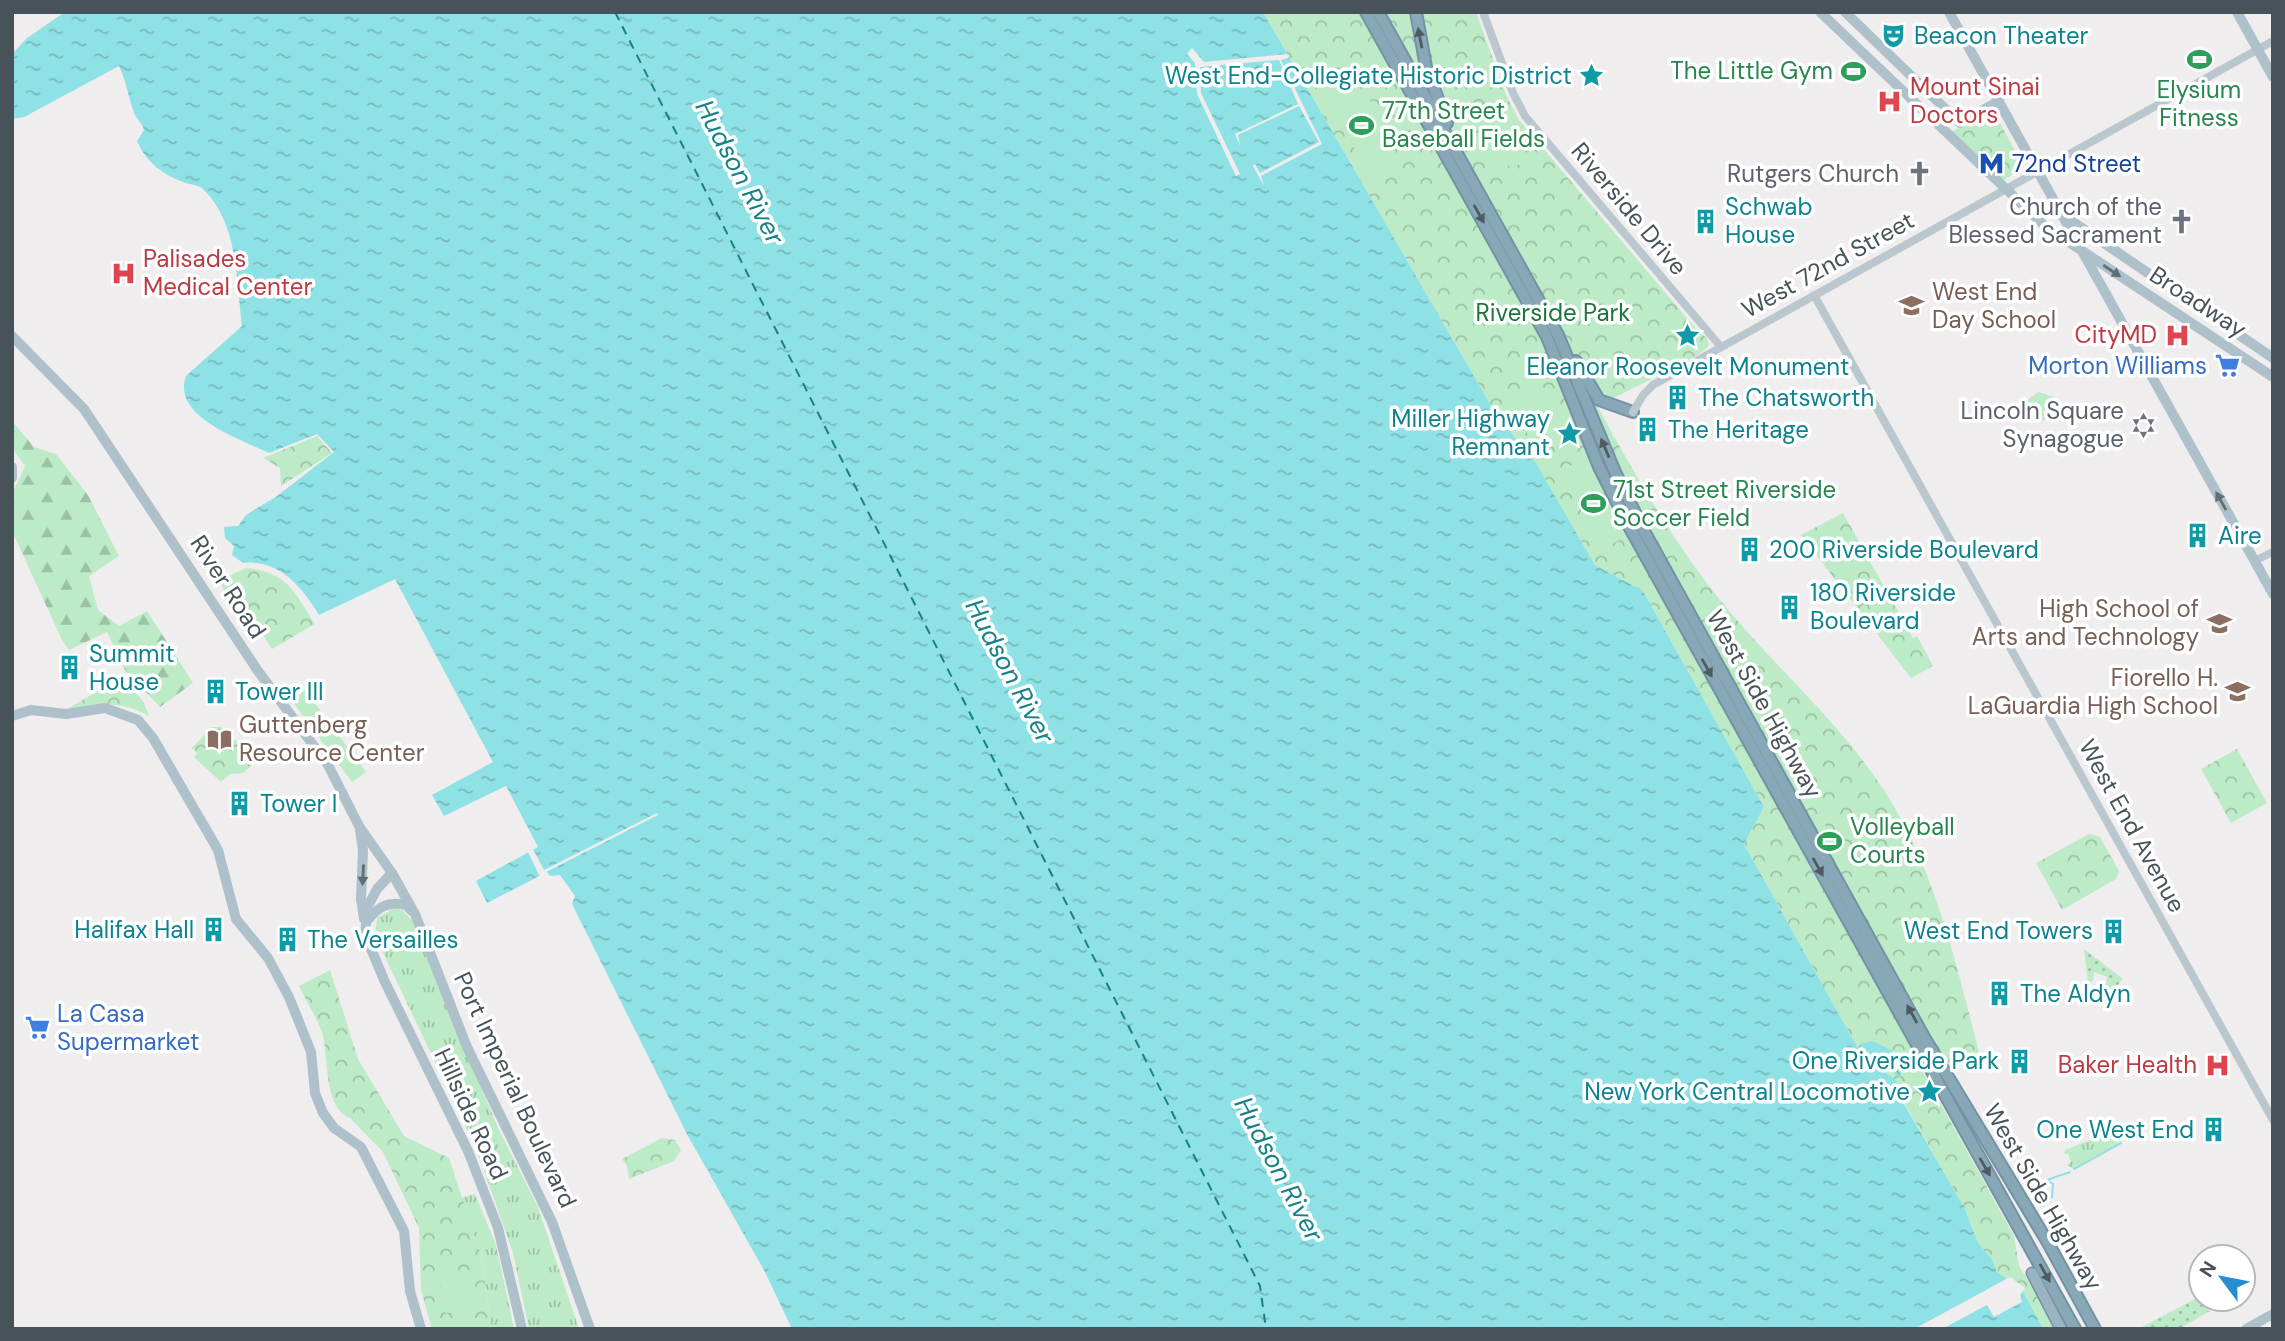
<svg xmlns="http://www.w3.org/2000/svg" width="2285" height="1341" viewBox="0 0 2285 1341" font-family="'DM Sans',sans-serif">
  <style>
    .grass { fill: url(#grass-tufts) }
    .forest { fill: url(#forest-firs) }
    .park { fill: url(#park-crowns) }
    .garden { fill: url(#garden-dots) }
    .pitch { fill: #beebc7 }
    .water { fill: url(#water-ripples) }
    .pier { fill: #efeded }
    .lines { fill: none; stroke-linecap: round; stroke-linejoin: round }
    .stream { stroke: #8ee1e4; stroke-width: 2 }
    .ferry { stroke: #168286; stroke-width: 2; stroke-dasharray: 9 7; stroke-linecap: butt }
    .trunk-casing { stroke: #7393a4; stroke-width: 13 }
    .motorway-casing { stroke: #7393a4; stroke-width: 14 }
    .secondary { stroke: #bac7ce; stroke-width: 8 }
    .primary { stroke: #aec1ca; stroke-width: 10 }
    .trunk { stroke: #9bb4c1; stroke-width: 10 }
    .motorway { stroke: #88a8b8; stroke-width: 10 }
    .secondary-bridge { stroke: #bac7ce; stroke-width: 8 }
    .oneway { fill: #4e5c62 }
    .oneway2 { fill: #616e75 }
    .labels { text-anchor: middle; stroke-width: 7; stroke-linejoin: round; paint-order: stroke }
    .culture-label { font-size: 24px; fill: #0d838f; stroke: #fff; text-anchor: start }
    .leisure-label { font-size: 24px; fill: #27864d; stroke: #fff; text-anchor: start }
    .health-label { font-size: 24px; fill: #be3a42; stroke: #fff; text-anchor: start }
    .transit-label { font-size: 24px; fill: #164399; stroke: #fff; text-anchor: start }
    .worship-label { font-size: 24px; fill: #5b616d; stroke: #fff; text-anchor: end }
    .street-label { font-size: 24px; fill: #475359; stroke: #fff }
    .education-label { font-size: 24px; fill: #785e54; stroke: #fff; text-anchor: start }
    .park-label { font-size: 24px; fill: #1d743a; stroke: #fff }
    .shop-label { font-size: 24px; fill: #366cbe; stroke: #fff; text-anchor: end }
    .water-label { font-size: 26px; font-style: italic; fill: #168286; stroke: #fff }
  </style>
  <defs>
    <pattern id="grass-tufts" width="24" height="20" patternUnits="userSpaceOnUse" patternTransform="scale(1.75)"><rect width="24" height="20" fill="#beebc7"/><path d="M3 7l-1-3M5 7V3M7 7l1-3M15 17l-1-3M17 17v-4M19 17l1-3" fill="none" stroke="#9cc1a5"/></pattern>
    <pattern id="forest-firs" width="22" height="20" patternUnits="userSpaceOnUse" patternTransform="scale(1.75)"><rect width="22" height="20" fill="#beebc7"/><path d="M5 1l3.5 6h-7zM16 11l3.5 6h-7z" fill="#9cc1a5"/></pattern>
    <pattern id="park-crowns" width="20" height="18" patternUnits="userSpaceOnUse" patternTransform="scale(1.75)"><rect width="20" height="18" fill="#beebc7"/><path d="M2 6a3 3 0 1 1 6 0M12 15a3 3 0 1 1 6 0" fill="none" stroke="#9cc1a5"/></pattern>
    <pattern id="garden-dots" width="8" height="8" patternUnits="userSpaceOnUse" patternTransform="scale(1.75)"><rect width="8" height="8" fill="#beebc7"/><path d="M2 2h.1M6 6h.1" fill="none" stroke="#9cc1a5" stroke-width="1.8" stroke-linecap="round"/></pattern>
    <pattern id="water-ripples" width="26" height="14" patternUnits="userSpaceOnUse" patternTransform="scale(1.75)"><rect width="26" height="14" fill="#8ee1e4"/><path d="M2 4q2-2 4 0t4 0M15 11q2-2 4 0t4 0" fill="none" stroke="#76b9bc"/></pattern>
  </defs>
  <rect width="100%" height="100%" fill="#efeded"/>
  <g class="grass">
    <polygon points="394,908 402,910 412,920 498,1128 538,1207 579,1329 529,1329 513,1253 476,1148 375,936 377,918"/>
    <polygon points="2112,1131 2122,1132 2121,1143 2074,1169 2067,1165 2071,1162 2068,1154 2064,1154 2065,1150"/>
    <polygon points="475,1194 496,1245 514,1329 492,1329 481,1255 460,1198"/>
  </g>
  <polygon class="forest" points="12,421 34,447 56,454 88,495 119,556 89,576 98,610 119,626 147,611 193,683 160,707 125,670 107,632 69,650 62,640 12,531 12,494 25,466 12,448"/>
  <g class="park">
    <path d="M1263,12h213l30,83 13,25 178,210 10,8 2,7c-7,13 -90,48 -111,62 39,72 79,142 132,205 48,57 104,106 147,168 56,80 78,179 102,272l-32,12 -5,-6 -20,12 92,166 5,30 39,63h-144l83,-57 -7,-14 -12,-15 -14,-36 -77,-134 -14,-7 -13,-14 -116,-208 20,-37 -121,-216 -48,-26 -58,-100 -41,-51z"/>
    <polygon points="1990,112 1994,112 2024,167 2002,181 1951,132"/>
    <polygon points="317,436 332,453 281,486 280,468 263,458"/>
    <polygon points="1843,513 1913,638 1917,636 1933,666 1911,678 1801,535"/>
    <path d="M246,568c42,4 48,24 69,56l-43,25 -32,-49 -16,-9 -4,-11z"/>
    <path d="M116,685c20,4 27,12 33,31 -27,-15 -49,-14 -78,-5l-2,-3 34,-20z"/>
    <polygon points="212,727 221,727 251,755 252,765 243,773 230,774 221,782 194,757 197,753 192,748"/>
    <polygon points="2237,749 2267,803 2231,823 2201,769"/>
    <polygon points="2089,834 2100,837 2119,871 2116,879 2062,910 2036,863"/>
    <path d="M330,970l28,89 46,77 45,22 32,97 11,74h-60l-11,-39 -2,-62 -36,-76 -33,-34c-27,-10 -21,-62 -28,-86 -6,-16 -16,-31 -23,-46z"/>
    <polygon points="662,1138 675,1140 681,1150 674,1161 629,1179 627,1166 622,1159"/>
  </g>
  <g class="garden">
    <polygon points="2084,949 2123,979 2112,991 2106,986 2107,977 2094,972 2093,981 2088,983"/>
    <polygon points="2201,1296 2201,1299 2230,1299 2179,1329 2138,1329"/>
  </g>
  <g class="pitch">
    <path d="M1322,65c39,2 97,95 54,120l-68,-116z"/>
    <polygon points="1510,142 1525,159 1512,170 1505,161 1501,165 1493,156 1488,159 1481,150 1489,143 1497,152"/>
    <polygon points="1531,387 1543,387 1559,396 1562,422 1535,437 1527,433 1510,405"/>
    <polygon points="2038,392 2054,397 2060,411 2039,423 2026,401"/>
    <polygon points="1582,459 1625,537 1603,549 1561,471"/>
    <polygon points="305,690 366,772 352,782 292,701"/>
    <polygon points="1818,817 1832,833 1851,867 1841,871 1812,821"/>
    <polygon points="470,1270 475,1307 473,1310 445,1313 439,1276 442,1273"/>
  </g>
  <g class="water">
    <path d="M65,12h1198l233,402 41,51 58,100 48,26 121,216 -20,37 116,208c11,16 32,20 43,37l-3,8 64,110 14,36 13,15 6,14 25,18 21,39h-1251l-27,-57 -77,-136 -116,-232 3,-8 -15,-21 -10,1 -3,-4 -60,31 -11,-22 62,-34 -32,-61 -62,30 -12,-21 61,-33 -98,-183 -76,36c-17,-28 -40,-56 -76,-52l-11,-8 2,-9 -9,-8 -1,-11 14,-1 8,-11 31,-19 57,-44 -17,-18 -48,19c-28,-14 -98,-36 -83,-77l56,-50c-6,-46 -3,-102 -39,-137 -5,-5 -13,-4 -20,-7 -21,-8 -37,-20 -46,-41l7,-11c-2,-8 -9,-12 -11,-20 -5,-15 -7,-29 -14,-44l-95,51 -12,2v-65l15,-16z"/>
    <polygon points="1872,1041 1893,1051 1902,1079 1876,1062 1860,1044"/>
  </g>
  <g class="pier">
    <polygon points="1192,48 1204,62 1287,54 1289,58 1281,60 1322,144 1261,176 1264,186 1253,166 1255,164 1260,173 1319,142 1299,106 1238,135 1240,146 1235,134 1298,104 1279,60 1200,67 1201,93 1240,174 1236,176 1197,94 1195,63 1187,54"/>
    <polygon points="657,813 658,815 546,872 547,879 541,879 527,850 532,847 544,870"/>
    <polygon points="2010,1277 2025,1288 2020,1295 2022,1302 1994,1317 1987,1305 1942,1329 1914,1329"/>
  </g>
  <g class="lines">
    <g class="stream">
      <polyline points="2074,1169 2121,1143"/>
      <polyline points="2049,1199 2052,1197 2053,1184 2047,1180 2070,1172"/>
    </g>
    <polyline class="ferry" points="615,12 1260,1286 1266,1329"/>
    <defs>
      <polyline id="trunk" points="2032,1273 2061,1329"/>
      <g id="motorway">
        <polyline points="1366,12 1547,337 1599,467 1630,528 2075,1329"/>
        <polyline points="1378,12 1558,335 1615,472 1645,533 1924,1037 2047,1241 2095,1329"/>
        <polyline points="1416,12 1426,67 1447,123"/>
        <polyline points="1576,361 1599,400 1633,412"/>
      </g>
    </defs>
    <use href="#trunk" class="trunk-casing"/>
    <use href="#motorway" class="motorway-casing"/>
    <g class="secondary">
      <polyline points="1483,12 1513,93 1525,116 1721,347"/>
      <polyline points="1814,295 2273,1120"/>
      <polyline points="1653,385 2273,41"/>
      <polyline points="2254,561 2273,552"/>
    </g>
    <g class="primary">
      <polyline points="1820,12 2046,227 2273,377"/>
      <polyline points="1845,12 1960,123 1999,101"/>
      <polyline points="1949,12 2273,594"/>
      <polyline points="2237,12 2273,77"/>
      <polyline points="2070,220 2273,358"/>
      <polyline points="12,336 84,409 258,671 328,765 359,826 392,873 415,914 467,1047 552,1222 590,1329"/>
      <polyline points="12,467 12,478"/>
      <polyline points="12,716 31,710 66,714 105,708 138,720 153,738 218,850 236,919 268,958 289,997 311,1052 315,1093 323,1113 334,1128 361,1147 404,1231 410,1291 421,1329"/>
      <polyline points="360,830 363,850 361,899 364,919"/>
      <polyline points="392,873 377,889 368,906 365,934 384,980 468,1151 498,1228 522,1329"/>
      <path d="M367,921c11,-14 20,-20 39,-16l6,6"/>
      <polyline points="2246,1329 2273,1314"/>
    </g>
    <use href="#trunk" class="trunk"/>
    <use href="#motorway" class="motorway"/>
    <polyline class="secondary-bridge" points="1633,412 1643,395 1653,385"/>
  </g>
  <defs><path id="oneway-solid" d="M-6-.8H1V-3.2L6.5 0L1 3.2V.8H-6Z" transform="scale(1.75)"/></defs>
  <g class="oneway">
    <use href="#oneway-solid" transform="translate(1420 38) rotate(-101)"/>
    <use href="#oneway-solid" transform="translate(1479 214) rotate(61)"/>
    <use href="#oneway-solid" transform="translate(1605 448) rotate(-113)"/>
    <use href="#oneway-solid" transform="translate(1707 668) rotate(61)"/>
    <use href="#oneway-solid" transform="translate(1818 867) rotate(61)"/>
    <use href="#oneway-solid" transform="translate(1912 1014) rotate(-119)"/>
    <use href="#oneway-solid" transform="translate(1985 1167) rotate(60)"/>
    <use href="#oneway-solid" transform="translate(2045 1273) rotate(61)"/>
  </g>
  <g class="oneway2">
    <use href="#oneway-solid" transform="translate(2112 271) rotate(34)"/>
    <use href="#oneway-solid" transform="translate(2221 501) rotate(-119)"/>
    <use href="#oneway-solid" transform="translate(363 875) rotate(93)"/>
  </g>
  <defs>
    <symbol id="theatre-bare" viewBox="-9 -9 18 18"><path d="M-5-5.5Q0-4 5-5.5V0Q5 5 0 6Q-5 5-5 0ZM-3.3-2.5H-1v1.5H-3.3ZM1-2.5H3.3v1.5H1ZM-2.8 1Q0 5.5 2.8 1Z" fill="#0f9aa8" stroke="#fff" stroke-width="2.5" paint-order="stroke"/></symbol>
    <symbol id="stadium-bare" viewBox="-9 -9 18 18"><path d="M0-5a6.5 5 0 1 0 0 10a6.5 5 0 1 0 0-10ZM-3.5-1.8h7v3.6h-7Z" fill="#2e9e5b" stroke="#fff" stroke-width="2.5" paint-order="stroke"/></symbol>
    <symbol id="sight-bare" viewBox="-9 -9 18 18"><path d="M0-6L1.8-2.2L6-1.7L2.9 1.2L3.7 5.4L0 3.3L-3.7 5.4L-2.9 1.2L-6-1.7L-1.8-2.2Z" fill="#0f9aa8" stroke="#fff" stroke-width="2.5" paint-order="stroke"/></symbol>
    <symbol id="hospital-bare" viewBox="-9 -9 18 18"><path d="M-5-5h3v3.5h4V-5h3V5h-3V1.5h-4V5h-3Z" fill="#e0444e" stroke="#fff" stroke-width="2.5" paint-order="stroke"/></symbol>
    <symbol id="metro-bare" viewBox="-9 -9 18 18"><path d="M-5.5 5V-5H-3L0 0L3-5H5.5V5H3V-.5L0 4L-3-.5V5Z" fill="#1a4fb4" stroke="#fff" stroke-width="2.5" paint-order="stroke"/></symbol>
    <symbol id="church-bare" viewBox="-9 -9 18 18"><path d="M-1.2-6h2.4v3.5h3.3v2.4h-3.3V6h-2.4V-.1h-3.3v-2.4h3.3Z" fill="#6b7280" stroke="#fff" stroke-width="2.5" paint-order="stroke"/></symbol>
    <symbol id="building-bare" viewBox="-9 -9 18 18"><path d="M-4-6H4V6H1V3H-1V6H-4ZM-2.5-4.3h1.7v1.8h-1.7ZM.8-4.3h1.7v1.8H.8ZM-2.5-1h1.7V.8h-1.7ZM.8-1h1.7V.8H.8Z" fill="#0f9aa8" stroke="#fff" stroke-width="2.5" paint-order="stroke"/></symbol>
    <symbol id="school-bare" viewBox="-9 -9 18 18"><path d="M0-5L7-2L0 1L-7-2ZM-4 1L0 2.5L4 1V4Q0 6-4 4Z" fill="#8d6e63" stroke="#fff" stroke-width="2.5" paint-order="stroke"/></symbol>
    <symbol id="supermarket-bare" viewBox="-9 -9 18 18"><path d="M-6-5.5h2.5l.6 2H6L4.5 2H-2.5L-4.4-4H-6ZM-1.5 3.2a1.3 1.3 0 1 0 .1 0ZM3 3.2a1.3 1.3 0 1 0 .1 0Z" fill="#3f7fe0" stroke="#fff" stroke-width="2.5" paint-order="stroke"/></symbol>
    <symbol id="synagogue-bare" viewBox="-9 -9 18 18"><path d="M0-6.5L5.6 3.2H-5.6ZM0 6.5L5.6-3.2H-5.6Z" fill="#6b7280" stroke="#fff" stroke-width="2.5" paint-order="stroke"/></symbol>
    <symbol id="library-bare" viewBox="-9 -9 18 18"><path d="M-6-4Q-3-5.5-.7-3.5V5Q-3 3-6 4ZM6-4Q3-5.5 .7-3.5V5Q3 3 6 4Z" fill="#8d6e63" stroke="#fff" stroke-width="2.5" paint-order="stroke"/></symbol>
  </defs>
  <g fill-rule="evenodd">
    <use href="#theatre-bare" x="1876" y="18" width="35" height="35"/>
    <use href="#stadium-bare" x="2182" y="42" width="35" height="35"/>
    <use href="#stadium-bare" x="1836" y="54" width="35" height="35"/>
    <use href="#sight-bare" x="1574" y="58" width="35" height="35"/>
    <use href="#hospital-bare" x="1872" y="84" width="35" height="35"/>
    <use href="#stadium-bare" x="1344" y="108" width="35" height="35"/>
    <use href="#metro-bare" x="1974" y="146" width="35" height="35"/>
    <use href="#church-bare" x="1902" y="156" width="35" height="35"/>
    <use href="#building-bare" x="1688" y="204" width="35" height="35"/>
    <use href="#church-bare" x="2164" y="204" width="35" height="35"/>
    <use href="#hospital-bare" x="106" y="256" width="35" height="35"/>
    <use href="#school-bare" x="1894" y="288" width="35" height="35"/>
    <use href="#hospital-bare" x="2160" y="318" width="35" height="35"/>
    <use href="#sight-bare" x="1670" y="318" width="35" height="35"/>
    <use href="#supermarket-bare" x="2210" y="348" width="35" height="35"/>
    <use href="#building-bare" x="1660" y="380" width="35" height="35"/>
    <use href="#synagogue-bare" x="2126" y="408" width="35" height="35"/>
    <use href="#building-bare" x="1630" y="412" width="35" height="35"/>
    <use href="#sight-bare" x="1552" y="416" width="35" height="35"/>
    <use href="#stadium-bare" x="1576" y="486" width="35" height="35"/>
    <use href="#building-bare" x="2180" y="518" width="35" height="35"/>
    <use href="#building-bare" x="1732" y="532" width="35" height="35"/>
    <use href="#building-bare" x="1772" y="590" width="35" height="35"/>
    <use href="#school-bare" x="2202" y="606" width="35" height="35"/>
    <use href="#building-bare" x="52" y="650" width="35" height="35"/>
    <use href="#building-bare" x="198" y="674" width="35" height="35"/>
    <use href="#school-bare" x="2220" y="674" width="35" height="35"/>
    <use href="#library-bare" x="202" y="722" width="35" height="35"/>
    <use href="#building-bare" x="222" y="786" width="35" height="35"/>
    <use href="#stadium-bare" x="1812" y="824" width="35" height="35"/>
    <use href="#building-bare" x="196" y="912" width="35" height="35"/>
    <use href="#building-bare" x="2096" y="914" width="35" height="35"/>
    <use href="#building-bare" x="270" y="922" width="35" height="35"/>
    <use href="#building-bare" x="1982" y="976" width="35" height="35"/>
    <use href="#supermarket-bare" x="20" y="1010" width="35" height="35"/>
    <use href="#building-bare" x="2002" y="1044" width="35" height="35"/>
    <use href="#hospital-bare" x="2200" y="1048" width="35" height="35"/>
    <use href="#sight-bare" x="1912" y="1074" width="35" height="35"/>
    <use href="#building-bare" x="2196" y="1112" width="35" height="35"/>
  </g>
  <g class="labels">
    <g class="culture-label">
      <text x="1914" y="44">Beacon Theater</text>
      <text x="1572" y="84" text-anchor="end">West End-Collegiate Historic District</text>
      <text x="1725" y="215">Schwab<tspan x="1725" dy="28">House</tspan></text>
      <text x="1688" y="375" text-anchor="middle">Eleanor Roosevelt Monument</text>
      <text x="1698" y="406">The Chatsworth</text>
      <text x="1550" y="427" text-anchor="end">Miller Highway<tspan x="1550" dy="28">Remnant</tspan></text>
      <text x="1668" y="438">The Heritage</text>
      <text x="2218" y="544">Aire</text>
      <text x="1769" y="558">200 Riverside Boulevard</text>
      <text x="1810" y="601">180 Riverside<tspan x="1810" dy="28">Boulevard</tspan></text>
      <text x="89" y="662">Summit<tspan x="89" dy="28">House</tspan></text>
      <text x="235" y="700">Tower III</text>
      <text x="260" y="812">Tower I</text>
      <text x="194" y="938" text-anchor="end">Halifax Hall</text>
      <text x="2093" y="939" text-anchor="end">West End Towers</text>
      <text x="307" y="948">The Versailles</text>
      <text x="2020" y="1002">The Aldyn</text>
      <text x="1999" y="1069" text-anchor="end">One Riverside Park</text>
      <text x="1910" y="1100" text-anchor="end">New York Central Locomotive</text>
      <text x="2194" y="1138" text-anchor="end">One West End</text>
    </g>
    <g class="leisure-label">
      <text x="1833" y="79" text-anchor="end">The Little Gym</text>
      <text x="2199" y="98" text-anchor="middle">Elysium<tspan x="2199" dy="28">Fitness</tspan></text>
      <text x="1382" y="119">77th Street<tspan x="1382" dy="28">Baseball Fields</tspan></text>
      <text x="1613" y="498">71st Street Riverside<tspan x="1613" dy="28">Soccer Field</tspan></text>
      <text x="1850" y="835">Volleyball<tspan x="1850" dy="28">Courts</tspan></text>
    </g>
    <g class="health-label">
      <text x="1910" y="95">Mount Sinai<tspan x="1910" dy="28">Doctors</tspan></text>
      <text x="143" y="267">Palisades<tspan x="143" dy="28">Medical Center</tspan></text>
      <text x="2157" y="343" text-anchor="end">CityMD</text>
      <text x="2197" y="1073" text-anchor="end">Baker Health</text>
    </g>
    <g class="transit-label">
      <text x="2012" y="172">72nd Street</text>
    </g>
    <g class="worship-label">
      <text x="1899" y="182">Rutgers Church</text>
      <text x="2162" y="215">Church of the<tspan x="2162" dy="28">Blessed Sacrament</tspan></text>
      <text x="2124" y="419">Lincoln Square<tspan x="2124" dy="28">Synagogue</tspan></text>
    </g>
    <g class="street-label">
      <text transform="translate(1629 209) rotate(50)" y="8">Riverside Drive</text>
      <text transform="translate(1828 265) rotate(-29)" y="8">West 72nd Street</text>
      <text transform="translate(2198 302) rotate(33)" y="8">Broadway</text>
      <text transform="translate(228 587) rotate(57)" y="8">River Road</text>
      <text transform="translate(1764 704) rotate(61)" y="8">West Side Highway</text>
      <text transform="translate(2132 826) rotate(61)" y="8">West End Avenue</text>
      <text transform="translate(515 1090) rotate(65)" y="8">Port Imperial Boulevard</text>
      <text transform="translate(471 1114) rotate(65)" y="8">Hillside Road</text>
      <text transform="translate(2043 1197) rotate(60)" y="8">West Side Highway</text>
    </g>
    <g class="education-label">
      <text x="1932" y="300">West End<tspan x="1932" dy="28">Day School</tspan></text>
      <text x="2199" y="617" text-anchor="end">High School of<tspan x="2199" dy="28">Arts and Technology</tspan></text>
      <text x="2218" y="686" text-anchor="end">Fiorello H.<tspan x="2218" dy="28">LaGuardia High School</tspan></text>
      <text x="239" y="733">Guttenberg<tspan x="239" dy="28">Resource Center</tspan></text>
    </g>
    <g class="park-label">
      <text x="1553" y="321">Riverside Park</text>
    </g>
    <g class="shop-label">
      <text x="2207" y="374">Morton Williams</text>
      <text x="57" y="1022" text-anchor="start">La Casa<tspan x="57" dy="28">Supermarket</tspan></text>
    </g>
    <g class="water-label">
      <text transform="translate(740 172) rotate(62)" y="9">Hudson River</text>
      <text transform="translate(1010 671) rotate(62)" y="9">Hudson River</text>
      <text transform="translate(1279 1169) rotate(62)" y="9">Hudson River</text>
    </g>
  </g>
  <rect width="2285" height="1341" fill="none" stroke="#475359" stroke-width="28"/>
  <g transform="translate(2222 1278) rotate(302)"><circle r="33" fill="#ffffff" stroke="#b5babd" stroke-width="2"/>
  <path d="M0-5L12 26L0 18L-12 26Z" fill="#268ed0"/>
  <text y="-10" font-size="19" font-weight="bold" text-anchor="middle" fill="#475359">N</text>
  </g>
</svg>
